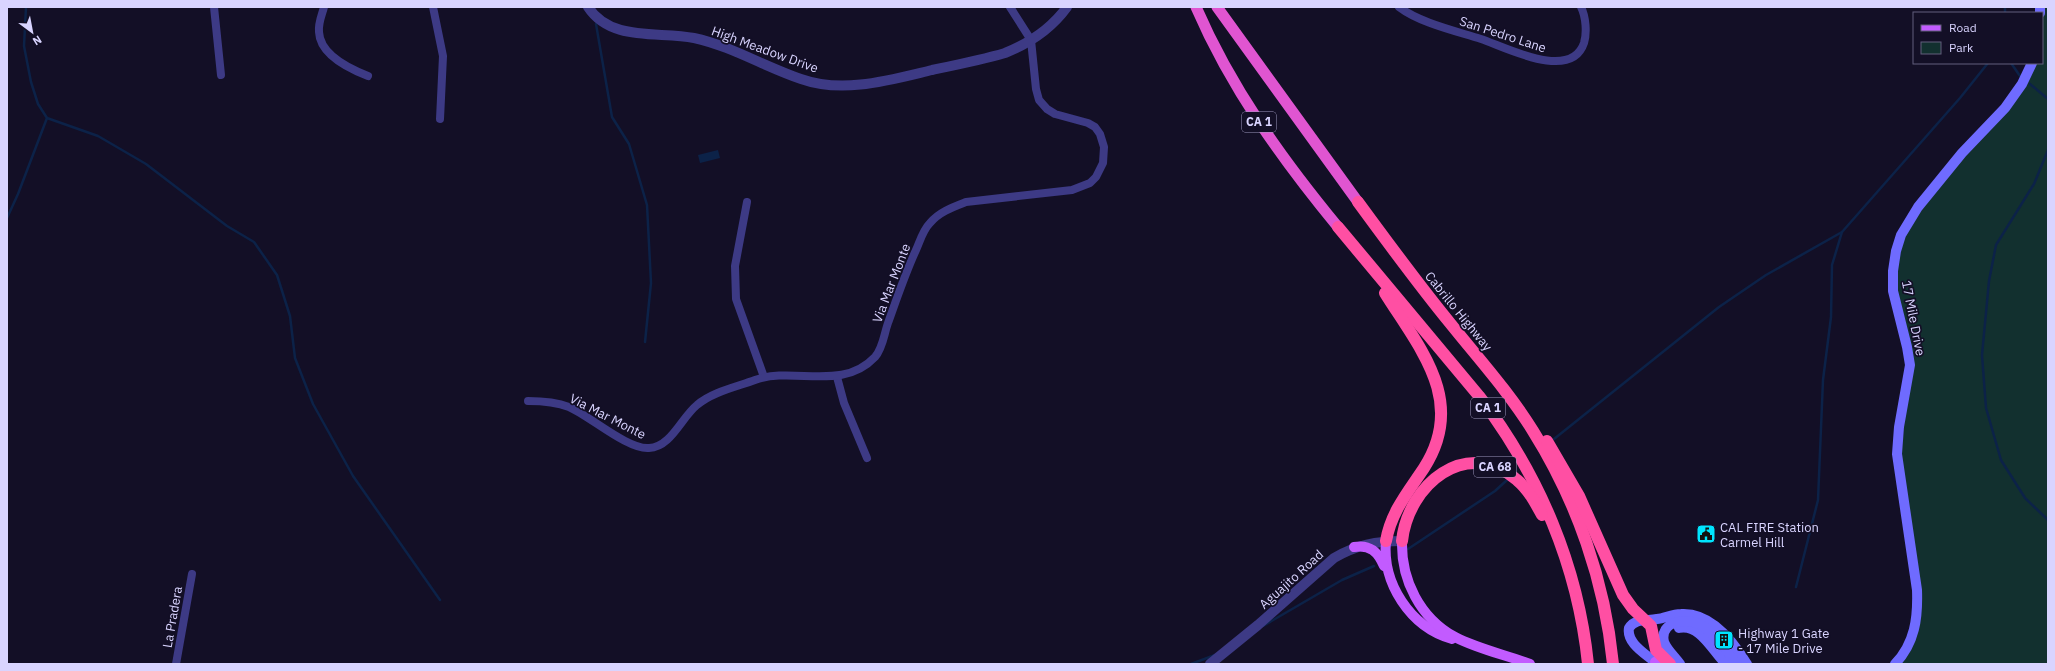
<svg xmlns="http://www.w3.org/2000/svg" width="2055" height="671" viewBox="0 0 2055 671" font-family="'IBM Plex Sans',sans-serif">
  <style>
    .green { fill: #12302f }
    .water { fill: #0c2248 }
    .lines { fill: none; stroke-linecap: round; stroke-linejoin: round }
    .stream { stroke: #0c2248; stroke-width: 2.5 }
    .minor { stroke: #3d3a85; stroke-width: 8 }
    .tertiary { stroke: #3d3a85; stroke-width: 10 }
    .secondary { stroke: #6f6bff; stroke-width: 10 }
    .primary { stroke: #c25bff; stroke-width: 10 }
    .trunk { stroke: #e055d1; stroke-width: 11 }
    .motorway { stroke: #ff4fa3; stroke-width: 12 }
    .labels { text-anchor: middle; stroke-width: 3.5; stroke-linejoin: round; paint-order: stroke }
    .shield { fill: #130f26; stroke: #9e99be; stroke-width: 1 }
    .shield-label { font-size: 12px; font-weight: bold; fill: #d9d4ff }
    .street-label { font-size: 13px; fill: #d9d4ff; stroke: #130f26 }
    .poi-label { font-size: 13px; fill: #d9d4ff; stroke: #130f26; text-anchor: start }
  </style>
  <rect width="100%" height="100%" fill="#130f26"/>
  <polygon class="green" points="2040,7 2048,7 2048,664 1895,664 1917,624 1899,479 1910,365 1893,291 1901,235 1991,124 2032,63 2042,63 2042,13"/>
  <polygon class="water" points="718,150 720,158 700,163 698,155"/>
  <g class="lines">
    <g class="stream">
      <polyline points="26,7 24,46 31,82 38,104 47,118 98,136 146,164 227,226 254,242 277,275 290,316 295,358 313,404 353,476 440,600"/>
      <polyline points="2005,13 2005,7"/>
      <polyline points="596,24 612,117 629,144 647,205 651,283 645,342"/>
      <polyline points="2011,63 2020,76"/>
      <polyline points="2030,84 2048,99"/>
      <polyline points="2048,150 2034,184 1996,245 1989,281 1982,355 1986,408 2001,460 2025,498 2048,520"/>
      <polyline points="7,218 18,194 47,118"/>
      <polyline points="1554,439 1719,307 1766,275 1842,232 1960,98 1988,63"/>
      <polyline points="1408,549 1495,491 1507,480"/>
      <polyline points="1796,587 1818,500 1823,380 1831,317 1832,265 1842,232"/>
      <polyline points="1263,626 1342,580 1374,566"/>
      <polyline points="1191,664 1215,655"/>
    </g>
    <g class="minor">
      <polyline points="214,7 221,75"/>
      <path d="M324,7c-2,8 -6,16 -5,25 1,23 31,37 49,44"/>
      <polyline points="433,7 443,56 440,119"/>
      <path d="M1399,7c21,16 57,24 82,32 24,8 90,43 103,4 3,-10 2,-26 -3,-36"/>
      <polyline points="747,202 735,266 736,299 764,377"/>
      <polyline points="837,377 844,403 867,458"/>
      <path d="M528,401c14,0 28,1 41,6 21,9 59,43 80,41 22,-1 32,-30 48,-43 15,-13 39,-18 58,-25 39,-14 87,12 120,-23 8,-9 9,-23 13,-34 9,-25 17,-49 28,-73 4,-9 7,-20 14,-27 9,-11 23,-16 36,-21l106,-12 18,-7 6,-6 7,-14 1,-16 -4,-13 -5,-7 -7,-4 -33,-9 -8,-5 -8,-9 -3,-11 -5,-49 -21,-33"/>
      <polyline points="176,664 192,574"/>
    </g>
    <g class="tertiary">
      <path d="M588,7c23,35 70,24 106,31 37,8 71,29 107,41 42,15 89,1 131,-9 24,-5 49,-10 73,-17 25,-10 46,-24 62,-46"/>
      <path d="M1210,664l48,-39 76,-67c22,-13 43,-17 68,-17"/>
    </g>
    <g class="secondary">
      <polyline points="2040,7 2040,13"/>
      <path d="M1679,628c21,-5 34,24 47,36"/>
      <path d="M1657,664c-9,-9 -31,-20 -28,-36 6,-10 18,-7 28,-9 8,-1 15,-5 24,-5 30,-2 52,27 66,50"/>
      <path d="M1680,664c-5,-7 -13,-14 -16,-22 -5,-21 22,-24 35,-18 15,8 27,27 38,40"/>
      <path d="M1895,664c20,-21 23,-46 22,-74l-20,-136 2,-27 11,-62 -3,-18 -14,-56v-20l3,-20 5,-16 17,-28 44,-54 43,-45 17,-24 10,-21"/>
    </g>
    <g class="primary">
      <path d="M1386,541c-4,42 24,86 66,98"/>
      <path d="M1402,541c-1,39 18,77 53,96 23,12 51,18 75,27"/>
      <path d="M1354,547c16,-3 24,5 30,19"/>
      <polyline points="1655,662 1657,664"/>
    </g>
    <g class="trunk">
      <path d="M1196,7c35,81 86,152 142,220"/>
      <polyline points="1217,7 1358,202"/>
    </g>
    <g class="motorway">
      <path d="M1358,202c30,41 60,82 92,121 28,35 59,69 83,108 44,70 72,151 80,233"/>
      <path d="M1338,227l141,169c60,78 99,170 109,268"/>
      <path d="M1385,293c35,56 82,108 39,175 -16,24 -33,44 -38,73"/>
      <polyline points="1547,441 1579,496 1623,595 1633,609 1651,626 1656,650 1670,664"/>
      <path d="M1402,541c6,-56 64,-105 115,-61 11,9 18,22 25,35"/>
    </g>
  </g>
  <defs>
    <symbol id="civic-square" viewBox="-11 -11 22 22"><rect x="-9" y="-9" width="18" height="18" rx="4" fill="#00e5ff" stroke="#130f26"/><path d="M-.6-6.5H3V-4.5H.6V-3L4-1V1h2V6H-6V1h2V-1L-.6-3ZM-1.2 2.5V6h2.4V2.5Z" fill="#111"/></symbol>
    <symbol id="building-square" viewBox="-11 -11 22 22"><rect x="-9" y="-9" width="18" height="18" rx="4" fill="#00e5ff" stroke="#130f26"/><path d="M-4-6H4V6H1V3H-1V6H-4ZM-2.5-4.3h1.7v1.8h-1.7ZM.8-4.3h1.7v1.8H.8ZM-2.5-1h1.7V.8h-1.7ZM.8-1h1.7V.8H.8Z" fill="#111"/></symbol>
  </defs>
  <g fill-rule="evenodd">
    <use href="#civic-square" x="1695" y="523" width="22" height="22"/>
    <use href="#building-square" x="1713" y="629" width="22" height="22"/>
  </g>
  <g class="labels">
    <g class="shield">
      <rect x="1242" y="112" width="34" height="20" rx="3"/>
      <rect x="1471" y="398" width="34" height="20" rx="3"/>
      <rect x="1474" y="457" width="42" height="20" rx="3"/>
    </g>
    <g class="shield-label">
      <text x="1259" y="126">CA 1</text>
      <text x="1488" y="412">CA 1</text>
      <text x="1495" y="471">CA 68</text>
    </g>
    <g class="street-label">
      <text transform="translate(1503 34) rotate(18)" y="5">San Pedro Lane</text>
      <text transform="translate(765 49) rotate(20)" y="5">High Meadow Drive</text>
      <text transform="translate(891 283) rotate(-69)" y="5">Via Mar Monte</text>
      <text transform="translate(1459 311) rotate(51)" y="5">Cabrillo Highway</text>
      <text transform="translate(1914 318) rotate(79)" y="5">17 Mile Drive</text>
      <text transform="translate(608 416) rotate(27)" y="5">Via Mar Monte</text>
      <text transform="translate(1291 579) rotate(-42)" y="5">Aguajito Road</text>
      <text transform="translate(172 617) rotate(-80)" y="5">La Pradera</text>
    </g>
    <g class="poi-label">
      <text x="1720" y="532">CAL FIRE Station<tspan x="1720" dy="15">Carmel Hill</tspan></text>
      <text x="1738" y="638">Highway 1 Gate<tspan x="1738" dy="15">- 17 Mile Drive</tspan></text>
    </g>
  </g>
  <rect width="2055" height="671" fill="none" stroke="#d9d4ff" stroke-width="16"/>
  <rect x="1913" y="12" width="130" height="52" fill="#130f26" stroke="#625e7d"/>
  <rect x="1921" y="25" width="20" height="6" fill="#c25bff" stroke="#625e7d"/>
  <text x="1949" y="32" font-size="12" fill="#d9d4ff">Road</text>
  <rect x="1921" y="42" width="20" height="12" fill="#12302f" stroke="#625e7d"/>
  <text x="1949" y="52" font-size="12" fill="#d9d4ff">Park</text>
  <g transform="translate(32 32) rotate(148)" stroke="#130f26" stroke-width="3" paint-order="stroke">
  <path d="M0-3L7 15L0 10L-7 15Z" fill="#d9d4ff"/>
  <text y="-6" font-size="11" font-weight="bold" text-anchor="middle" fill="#d9d4ff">N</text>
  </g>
</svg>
